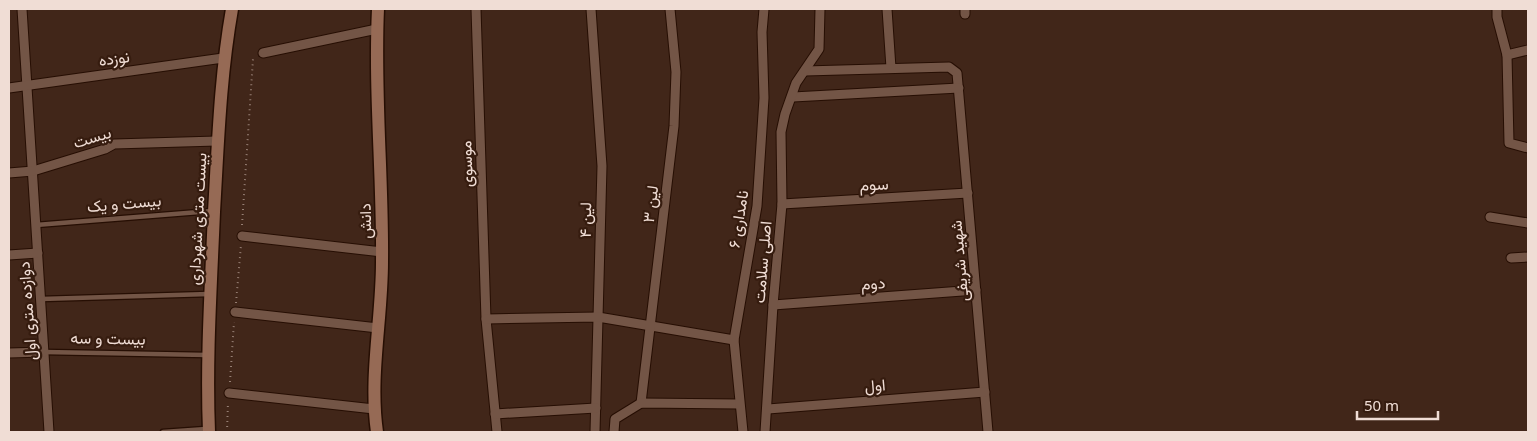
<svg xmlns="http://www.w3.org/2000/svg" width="1537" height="441" viewBox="0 0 1537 441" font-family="'Noto Sans',Vazirmatn,sans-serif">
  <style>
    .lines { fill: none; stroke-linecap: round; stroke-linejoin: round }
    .lane-casing { stroke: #260e03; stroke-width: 7 }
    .street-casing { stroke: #260e03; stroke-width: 11 }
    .secondary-casing { stroke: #260e03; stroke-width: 15 }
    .path { stroke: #967f74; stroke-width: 2; stroke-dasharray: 1 4; stroke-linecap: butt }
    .lane { stroke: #735546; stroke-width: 4.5 }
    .street { stroke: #735546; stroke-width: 9 }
    .secondary { stroke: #966a55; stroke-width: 12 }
    .labels { text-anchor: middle; stroke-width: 4.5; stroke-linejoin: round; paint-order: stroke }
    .street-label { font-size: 16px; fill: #f0ddd5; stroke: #361c0f }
  </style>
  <rect width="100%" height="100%" fill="#412619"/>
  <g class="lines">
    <defs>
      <g id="lane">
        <polyline points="36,225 212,211"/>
        <polyline points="41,299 209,294"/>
        <polyline points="44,352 207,355"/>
        <polyline points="163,432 206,429"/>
      </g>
      <g id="street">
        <polyline points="22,9 49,432"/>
        <polyline points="476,9 486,319 497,432"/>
        <polyline points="591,9 602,166 595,432"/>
        <polyline points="887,9 891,68"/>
        <polyline points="965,9 965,14"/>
        <polyline points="1497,9 1497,17 1507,55 1528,50"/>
        <polyline points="263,53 377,29"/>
        <polyline points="1507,55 1509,143 1528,148"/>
        <polyline points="805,71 949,67 957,73 988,432"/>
        <polyline points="9,88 223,58"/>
        <polyline points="793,97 959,88"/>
        <polyline points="9,173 33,171 105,149 114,144 217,141"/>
        <polyline points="782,204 968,193"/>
        <polyline points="1490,217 1528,223"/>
        <polyline points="242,236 382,252"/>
        <polyline points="9,255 38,253"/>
        <polyline points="1511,258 1528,257"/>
        <polyline points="773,305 976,290"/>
        <polyline points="235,312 378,328"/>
        <polyline points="486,319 598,317 734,340"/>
        <polyline points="9,353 44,352"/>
        <polyline points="229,393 374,409"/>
        <polyline points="641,403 674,126 676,72 670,9"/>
        <polyline points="768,409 985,392"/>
        <polyline points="495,414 596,408"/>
        <polyline points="614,432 615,419 641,403 739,404"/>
        <polyline points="743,432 734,340 757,206 764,98 762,32 764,9"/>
        <polyline points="765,432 773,305 782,204 781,132 785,114 796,83 819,49 820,9"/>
      </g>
      <g id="secondary">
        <path d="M209,432c-3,-73 2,-146 5,-220 4,-68 6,-135 18,-203"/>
        <path d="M377,432c-8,-56 5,-113 5,-170 1,-84 -8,-169 -4,-253"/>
      </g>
    </defs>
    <use href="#lane" class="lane-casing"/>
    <use href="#street" class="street-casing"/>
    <use href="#secondary" class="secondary-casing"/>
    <g class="path">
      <polyline points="242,225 253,59 255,57"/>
      <polyline points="236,303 241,245"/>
      <polyline points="230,382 234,322"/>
      <polyline points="227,432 228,402"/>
    </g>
    <use href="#lane" class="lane"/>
    <use href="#street" class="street"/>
    <use href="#secondary" class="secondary"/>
  </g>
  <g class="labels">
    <g class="street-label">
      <text transform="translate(114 58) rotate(-8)" y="6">نوزده</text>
      <text transform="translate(92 137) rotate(-17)" y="6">بیست</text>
      <text transform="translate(466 164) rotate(-92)" y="6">موسوی</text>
      <text transform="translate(874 184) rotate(-3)" y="6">سوم</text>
      <text transform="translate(124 203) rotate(-5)" y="6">بیست و یک</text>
      <text transform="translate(650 204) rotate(-83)" y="6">لین ۳</text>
      <text transform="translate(197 219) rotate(-87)" y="6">بیست متری شهرداری</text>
      <text transform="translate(738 219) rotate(-81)" y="6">نامداری ۶</text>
      <text transform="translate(585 220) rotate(-89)" y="6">لین ۴</text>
      <text transform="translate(365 221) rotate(-91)" y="6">دانش</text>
      <text transform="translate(959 261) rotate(-95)" y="6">شهید شریفی</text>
      <text transform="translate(762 262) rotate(-85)" y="6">اصلی سلامت</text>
      <text transform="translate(873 283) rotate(-4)" y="6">دوم</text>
      <text transform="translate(27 311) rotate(-94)" y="6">دوازده متری اول</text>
      <text transform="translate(108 338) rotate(1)" y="6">بیست و سه</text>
      <text transform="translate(875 385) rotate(-5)" y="6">اول</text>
    </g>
  </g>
  <rect width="1537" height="441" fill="none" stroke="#f0ddd5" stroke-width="20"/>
  <path d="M1357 411v8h81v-8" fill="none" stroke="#f0ddd5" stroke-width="2.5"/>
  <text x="1364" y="411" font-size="15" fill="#f0ddd5" stroke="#361c0f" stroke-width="4" paint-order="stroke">50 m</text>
</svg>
